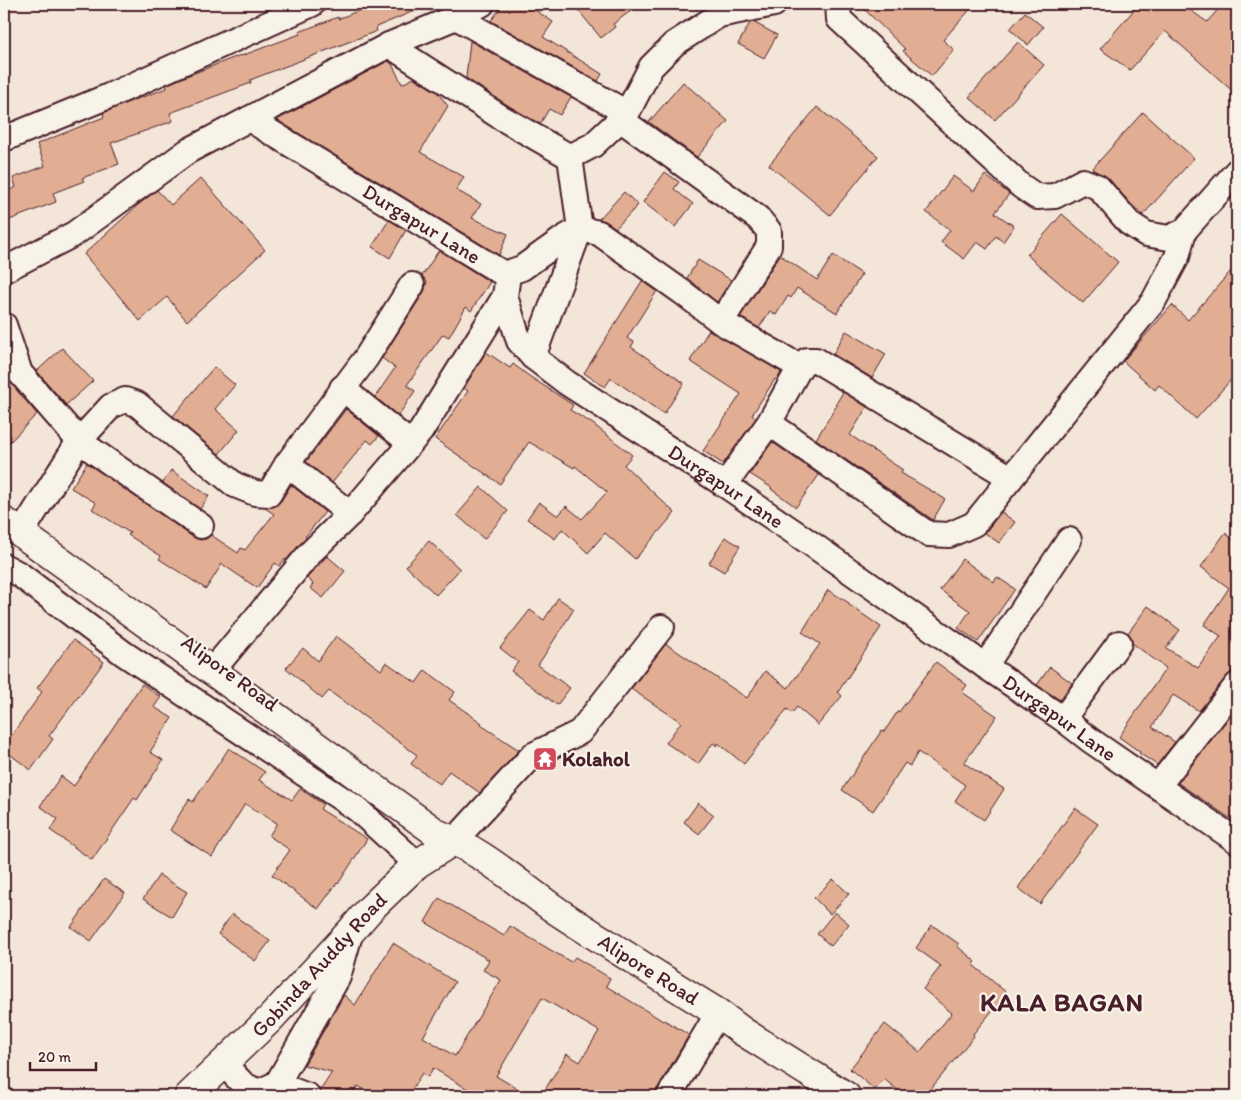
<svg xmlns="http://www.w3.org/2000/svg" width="1241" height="1100" viewBox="0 0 1241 1100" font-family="Itim,sans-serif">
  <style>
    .building { fill: #e1ae93; stroke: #4a1f2b }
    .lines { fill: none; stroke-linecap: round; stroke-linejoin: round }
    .street-casing { stroke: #4a1f2b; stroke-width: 28 }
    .secondary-casing { stroke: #4a1f2b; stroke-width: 31 }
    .street { stroke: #f7f3e8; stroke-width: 24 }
    .secondary { stroke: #f7f3e8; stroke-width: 28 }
    .labels { text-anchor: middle; stroke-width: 4.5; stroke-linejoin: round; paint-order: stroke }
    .street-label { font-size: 21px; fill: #4a1f2b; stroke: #f7f3e8 }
    .poi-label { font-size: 21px; font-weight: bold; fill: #4a1f2b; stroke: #f7f3e8; text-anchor: start }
    .district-label { font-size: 26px; font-weight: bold; letter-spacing: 1px; fill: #4a1f2b; stroke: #f7f3e8 }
  </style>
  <rect width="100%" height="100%" fill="#f3e5d7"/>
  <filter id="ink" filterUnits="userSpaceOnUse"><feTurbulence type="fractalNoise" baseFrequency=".02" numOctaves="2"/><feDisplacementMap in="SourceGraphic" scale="10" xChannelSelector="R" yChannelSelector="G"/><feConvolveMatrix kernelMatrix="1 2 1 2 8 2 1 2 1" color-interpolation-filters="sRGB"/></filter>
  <g filter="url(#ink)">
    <g class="building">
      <polygon points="375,4 431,4 376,27 377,31 250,80 251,83 170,113 173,121 111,143 119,164 82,178 84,181 53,193 56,202 4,222 4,193 16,187 13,178 45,166 37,144 104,117 103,113 129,102 167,88 166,85 189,75 241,55 241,56 300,34 299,32 338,17 338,19"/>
      <polygon points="503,4 526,4 553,22 543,37 602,74 598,81 491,21"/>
      <polygon points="573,4 640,4 613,24 615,27 601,38"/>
      <polygon points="859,4 975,4 943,40 954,50 932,76 903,51 905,49"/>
      <polygon points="1139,4 1182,4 1207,22 1223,4 1237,4 1237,95 1165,31 1130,70 1100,49"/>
      <polygon points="1025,12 1043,27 1028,45 1010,29"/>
      <polygon points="753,22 777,35 764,58 738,44 750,23"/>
      <polygon points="470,41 571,97 560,115 549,109 540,124 509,106 466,78"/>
      <polygon points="1018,42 1044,65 995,120 969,97"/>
      <polygon points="388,61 392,64 402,84 414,78 437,92 448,106 420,152 464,177 456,190 481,204 472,218 508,234 499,255 277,120"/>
      <polygon points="683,82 728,121 697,157 649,122"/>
      <polygon points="817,107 878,156 830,215 769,165"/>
      <polygon points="1143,112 1194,158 1143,215 1129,202 1108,178 1092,169"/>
      <polygon points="665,172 679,182 674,189 693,204 675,227 643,202"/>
      <polygon points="985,175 1009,194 995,213 1014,226 1003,242 996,236 987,249 977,242 964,259 941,242 950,230 926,212 953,176 974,191"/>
      <polygon points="201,178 265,250 187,321 167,297 140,321 84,254 138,205 157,190 171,205"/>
      <polygon points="624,192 638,205 616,228 607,222 599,219"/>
      <polygon points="1062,214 1118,262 1083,303 1027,255"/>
      <polygon points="389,220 406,230 390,258 372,247"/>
      <polygon points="439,250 490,282 471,311 466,307 449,337 443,334 407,385 415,391 398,416 375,397 395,368 382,358 424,292 427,282 422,276"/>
      <polygon points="780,255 817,280 833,255 862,274 837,313 797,288 791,298 788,296 776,315 770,311 759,328 740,317"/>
      <polygon points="698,260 731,280 717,302 687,278"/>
      <polygon points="1237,264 1237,373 1196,419 1159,385 1155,390 1123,361 1172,305 1188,320"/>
      <polygon points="642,281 657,291 627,338 634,342 631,347 684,383 664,414 611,378 605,387 584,373"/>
      <polygon points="709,330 781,372 777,380 775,379 752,415 756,418 723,464 703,451 741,394 690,361"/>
      <polygon points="846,331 886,354 872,378 833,354"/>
      <polygon points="62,348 93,381 66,405 37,371"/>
      <polygon points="486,352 510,368 513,364 529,376 573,405 570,410 593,424 632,455 624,465 675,513 635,559 605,533 588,553 562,529 555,539 527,519 539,502 558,516 566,506 582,519 607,492 575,466 574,468 529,442 500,484 435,439 468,391 464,388"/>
      <polygon points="214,367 235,385 215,409 239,430 219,454 173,416"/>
      <polygon points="4,368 10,382 37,414 4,448"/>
      <polygon points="843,392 867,407 850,435 903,470 901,473 945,499 933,520 816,439 837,405 836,404"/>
      <polygon points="346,409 379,436 372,444 367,440 332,483 306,462"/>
      <polygon points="772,442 819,475 796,507 771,489 772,488 750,474"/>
      <polygon points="87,463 193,537 200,540 206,539 211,535 238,553 241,548 245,550 274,514 265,508 276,506 281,501 291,485 325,512 305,537 306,538 286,560 285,559 279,566 275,563 257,588 222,564 206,589 159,559 161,556 128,535 130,533 92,509 96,503 71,488"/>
      <polygon points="171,470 209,496 200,509 163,483"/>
      <polygon points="481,487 508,511 484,539 457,515"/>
      <polygon points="1001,512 1015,522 999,543 985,533"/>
      <polygon points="1225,533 1237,542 1237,672 1231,672 1226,677 1199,711 1173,695 1152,727 1175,742 1157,765 1139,753 1140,752 1119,737 1166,668 1132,643 1131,637 1128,633 1148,606 1180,630 1166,648 1198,668 1221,636 1204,625 1229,588 1201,567"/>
      <polygon points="725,537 740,546 724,572 709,563"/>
      <polygon points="429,541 460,569 436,595 406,566"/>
      <polygon points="327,556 345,571 323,598 310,588 313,584 307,578"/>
      <polygon points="962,559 994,582 997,577 1015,589 978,642 958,628 970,611 940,590"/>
      <polygon points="828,590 849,603 848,604 881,627 838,692 842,696 818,725 797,707 792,713 787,709 744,764 718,743 717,746 713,743 698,764 666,743 681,722 631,689 666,644 747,698 765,671 788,688 820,644 802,632"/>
      <polygon points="558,598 574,609 538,665 570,688 557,705 511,671 518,662 500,648 530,610 544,620"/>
      <polygon points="336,636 381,670 386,662 416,683 425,670 455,692 449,700 482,723 481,725 519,750 480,793 449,771 440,784 411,764 417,755 329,691 322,699 286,668 303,648 318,661"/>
      <polygon points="73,640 104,662 49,736 53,739 31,770 4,750 4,746 42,692 37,688"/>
      <polygon points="936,662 967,685 962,692 997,716 964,763 1004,789 984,820 955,801 965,785 918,752 910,766 905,763 873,811 842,790 882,730 884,732 898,711 899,712"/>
      <polygon points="1050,667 1072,683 1060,700 1037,685"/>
      <polygon points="142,684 161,697 154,707 172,718 150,752 163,760 137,800 134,798 92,860 50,830 58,819 40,806 61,776 74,786"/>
      <polygon points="1237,707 1237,823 1178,783"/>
      <polygon points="229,748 265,772 259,780 292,800 300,789 323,804 320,809 367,839 338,884 337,883 318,909 272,875 290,850 269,836 277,823 245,804 212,857 170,830 189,799 193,802"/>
      <polygon points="698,803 714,815 699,834 684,822"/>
      <polygon points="1075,808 1098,824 1040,904 1018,888"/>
      <polygon points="159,875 187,892 172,917 143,899"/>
      <polygon points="104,879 125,893 91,941 71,927"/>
      <polygon points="833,879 849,894 830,914 814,898"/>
      <polygon points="439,898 504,936 510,926 571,962 575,957 610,978 606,986 663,1021 664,1020 689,1035 657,1089 655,1096 541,1096 567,1054 580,1062 599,1031 542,998 496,1076 530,1096 479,1096 433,1068 428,1077 422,1073 408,1096 376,1096 358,1086 351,1096 321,1096 320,1091 332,1072 304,1065 344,995 355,1005 393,943 455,982 423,1037 455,1056 501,980 483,970 489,960 425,922"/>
      <polygon points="835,912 849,924 831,946 817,934"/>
      <polygon points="232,914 270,941 255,961 218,934"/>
      <polygon points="932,925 959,944 957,946 976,962 973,965 1007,993 973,1034 974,1036 925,1096 905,1096 884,1079 875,1090 850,1069 885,1024 920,1052 952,1013 923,989 941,966 916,948"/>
    </g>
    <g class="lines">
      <defs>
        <g id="street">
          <polyline points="838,4 839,19 1021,186 1037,197 1055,196 1083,181 1098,187 1129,223 1146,234 1169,238 1184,231 1237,171"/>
          <polyline points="456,17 627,113"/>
          <polyline points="389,45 502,118 570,157 593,145 627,113 651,67 674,44 719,15 774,4"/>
          <path id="s1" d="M249,119l255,155 3,8 -2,14 14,45 14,16 34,26 158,102 88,60 172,121 78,53 27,21 147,101"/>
          <polyline points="620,119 758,218 769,231 769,246 721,322"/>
          <polyline points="4,139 109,96 312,4"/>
          <polyline points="4,270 74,234 188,151 389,45 456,17 482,4"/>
          <polyline points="504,274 522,268 564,238 580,229 599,233 682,292 721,322 800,367"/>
          <polyline points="4,325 20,373 79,441 201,526"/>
          <polyline points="533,357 580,229 570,157"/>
          <polyline points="342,388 410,443"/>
          <polyline points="769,423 928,534 949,535 974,524 1153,302 1177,257 1184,231"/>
          <polyline points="287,464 350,514"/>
          <polyline points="725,485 769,423 800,367 807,360 816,360 1011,478"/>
          <polyline points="27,524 79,441 111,406 125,400 137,404 235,485 255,493 269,494 287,464 366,358 412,285"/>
          <polyline points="4,566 19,574 123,653 357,809 417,864"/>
          <polyline points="217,665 310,553 350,514 421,431 505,296"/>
          <polyline points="985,666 1069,540"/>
          <polyline points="1063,719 1119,643"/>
          <polyline points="1158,786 1237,685"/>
          <polyline points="455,840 533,755 580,732 662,627"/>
          <polyline points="224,1064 243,1084 258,1092 276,1084 308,1096"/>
          <polyline points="270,1096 338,977 351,931"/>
          <polyline points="669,1096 718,1013"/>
        </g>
        <g id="secondary">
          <path id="s2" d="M4,521l434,313c46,17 82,52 122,79 52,34 105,67 158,100l24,18 104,65"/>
          <path id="s3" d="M189,1096l81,-77 81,-88 20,-23 46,-44 38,-24"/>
        </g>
      </defs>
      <use href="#street" class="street-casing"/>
      <use href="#secondary" class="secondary-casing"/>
      <use href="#street" class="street"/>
      <use href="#secondary" class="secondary"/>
    </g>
  </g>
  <defs>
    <symbol id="temple-square" viewBox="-11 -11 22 22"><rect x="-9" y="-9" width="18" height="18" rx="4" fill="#d1495b" stroke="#f7f3e8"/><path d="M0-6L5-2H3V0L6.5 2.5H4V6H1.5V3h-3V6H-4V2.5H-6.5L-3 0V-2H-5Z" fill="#fff"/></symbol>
  </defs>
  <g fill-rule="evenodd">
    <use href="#temple-square" x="531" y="745" width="28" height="28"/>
  </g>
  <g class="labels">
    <g class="street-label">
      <text dy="7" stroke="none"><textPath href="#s1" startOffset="202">Durgapur Lane</textPath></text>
      <text dy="7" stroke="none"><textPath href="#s1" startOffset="622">Durgapur Lane</textPath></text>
      <text transform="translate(230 673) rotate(36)" y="7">Alipore Road</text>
      <text dy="7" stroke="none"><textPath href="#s1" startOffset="1028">Durgapur Lane</textPath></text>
      <text dy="7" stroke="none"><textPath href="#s3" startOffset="185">Gobinda Auddy Road</textPath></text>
      <text dy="7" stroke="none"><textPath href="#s2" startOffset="786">Alipore Road</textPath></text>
    </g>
    <g class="poi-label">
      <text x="562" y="766">Kolahol</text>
    </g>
    <g class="district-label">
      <text x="1062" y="1011">KALA BAGAN</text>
    </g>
  </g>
  <rect width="1241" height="1100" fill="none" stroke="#f7f3e8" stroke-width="20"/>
  <rect x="10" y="10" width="1221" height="1080" fill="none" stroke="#4a1f2b" stroke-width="2" filter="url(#ink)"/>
  <path d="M30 1062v8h66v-8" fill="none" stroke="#4a1f2b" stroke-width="2.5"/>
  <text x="38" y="1062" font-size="15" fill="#4a1f2b" stroke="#f7f3e8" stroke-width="4" paint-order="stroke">20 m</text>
</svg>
